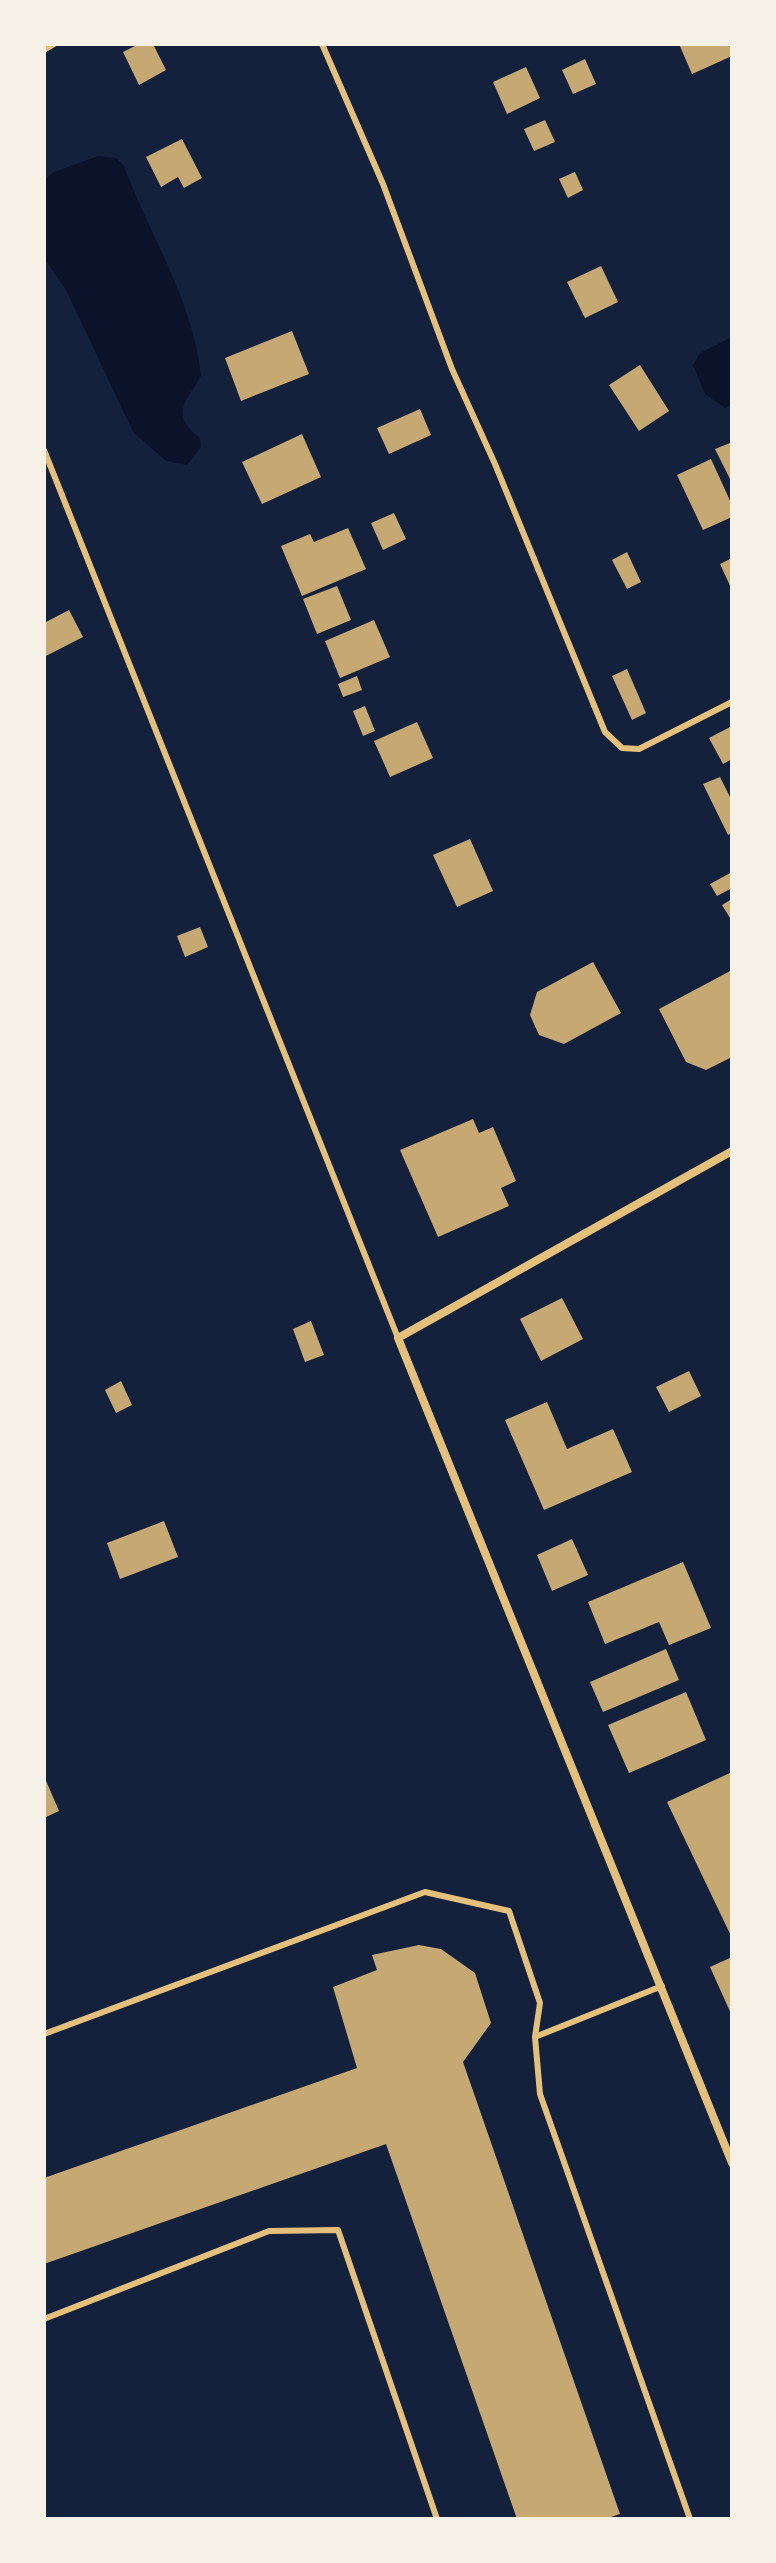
<svg xmlns="http://www.w3.org/2000/svg" width="776" height="2563" viewBox="0 0 776 2563" font-family="'Libre Baskerville',serif">
  <style>
    .water { fill: #0b132b }
    .building { fill: #c6a872 }
    .lines { fill: none; stroke-linecap: round; stroke-linejoin: round }
    .service { stroke: #e5c07b; stroke-width: 6 }
    .minor { stroke: #e5c07b; stroke-width: 8 }
  </style>
  <rect width="100%" height="100%" fill="#14213d"/>
  <g class="water">
    <path d="M98,156l18,2 8,8c26,70 69,134 77,210 -15,26 -32,38 -1,62l1,9 -14,18 -21,-4 -33,-29 -67,-142 -22,-32v-77l8,-8z"/>
    <polygon points="732,337 732,405 725,408 705,394 693,365 700,353"/>
  </g>
  <g class="building">
    <polygon points="139,44 153,44 166,70 139,85 123,52"/>
    <polygon points="679,44 732,44 732,56 692,74"/>
    <polygon points="585,59 596,84 573,94 562,70"/>
    <polygon points="526,67 540,98 507,114 493,82"/>
    <polygon points="545,120 555,142 534,151 524,129"/>
    <polygon points="182,139 202,178 184,188 178,177 161,187 146,157"/>
    <polygon points="575,172 583,190 568,198 559,179"/>
    <polygon points="601,266 618,302 585,318 567,282"/>
    <polygon points="292,331 309,374 241,401 225,358"/>
    <polygon points="640,365 669,411 639,431 609,385"/>
    <polygon points="420,409 431,435 389,454 377,428"/>
    <polygon points="302,434 321,477 262,504 242,462"/>
    <polygon points="730,443 732,447 732,483 715,449"/>
    <polygon points="711,459 732,505 732,517 703,530 677,475"/>
    <polygon points="394,513 406,539 383,550 371,523"/>
    <polygon points="348,528 366,569 302,596 281,546 310,534 314,542"/>
    <polygon points="627,552 641,582 627,589 612,560"/>
    <polygon points="732,558 732,590 720,564"/>
    <polygon points="337,586 351,620 317,634 303,599"/>
    <polygon points="69,610 83,637 44,657 44,623"/>
    <polygon points="374,620 390,657 340,678 325,641"/>
    <polygon points="627,669 646,713 632,720 612,676"/>
    <polygon points="357,676 362,690 343,697 338,684"/>
    <polygon points="365,706 375,731 363,736 353,711"/>
    <polygon points="417,722 433,758 390,777 374,741"/>
    <polygon points="732,726 732,759 723,764 709,738"/>
    <polygon points="720,777 732,801 732,833 728,835 703,784"/>
    <polygon points="470,839 493,891 457,907 433,855"/>
    <polygon points="732,872 732,888 717,896 710,884"/>
    <polygon points="732,899 732,916 730,918 722,905"/>
    <polygon points="200,927 208,947 185,957 177,936"/>
    <polygon points="593,962 621,1013 564,1044 539,1035 530,1015 537,992"/>
    <polygon points="732,970 732,1057 706,1070 686,1062 659,1009"/>
    <polygon points="473,1119 479,1133 493,1127 516,1181 501,1188 509,1206 438,1237 400,1150"/>
    <polygon points="562,1298 583,1339 541,1361 520,1319"/>
    <polygon points="311,1321 324,1355 305,1362 293,1329"/>
    <polygon points="689,1371 701,1396 669,1412 656,1387"/>
    <polygon points="121,1381 132,1405 116,1413 105,1390"/>
    <polygon points="547,1402 567,1449 613,1429 632,1472 544,1510 505,1420"/>
    <polygon points="164,1521 178,1557 120,1579 107,1543"/>
    <polygon points="572,1539 588,1575 552,1591 537,1555"/>
    <polygon points="683,1562 711,1628 669,1645 659,1622 605,1644 588,1602"/>
    <polygon points="666,1649 679,1680 603,1712 590,1682"/>
    <polygon points="686,1692 706,1740 629,1773 608,1725"/>
    <polygon points="732,1772 732,1938 667,1802"/>
    <polygon points="44,1776 59,1811 44,1818"/>
    <polygon points="419,1945 441,1949 475,1973 491,2023 463,2062 620,2514 605,2519 517,2519 386,2144 44,2264 44,2178 357,2068 333,1987 377,1970 372,1955"/>
    <polygon points="732,1957 732,2016 710,1967"/>
  </g>
  <g class="lines">
    <g class="service">
      <polyline points="322,44 383,184 452,369 495,464 605,732 622,748 639,749 732,702"/>
      <polyline points="44,50 54,44"/>
      <polyline points="44,450 398,1338"/>
      <polyline points="662,1986 535,2037 540,2094 690,2519"/>
      <polyline points="44,2034 425,1892 509,1911 540,2003 535,2037"/>
      <polyline points="44,2319 269,2231 338,2230 437,2519"/>
    </g>
    <polyline class="minor" points="732,1151 398,1338 732,2163"/>
  </g>
  <rect width="776" height="2563" fill="none" stroke="#f6f1e7" stroke-width="92"/>
</svg>
